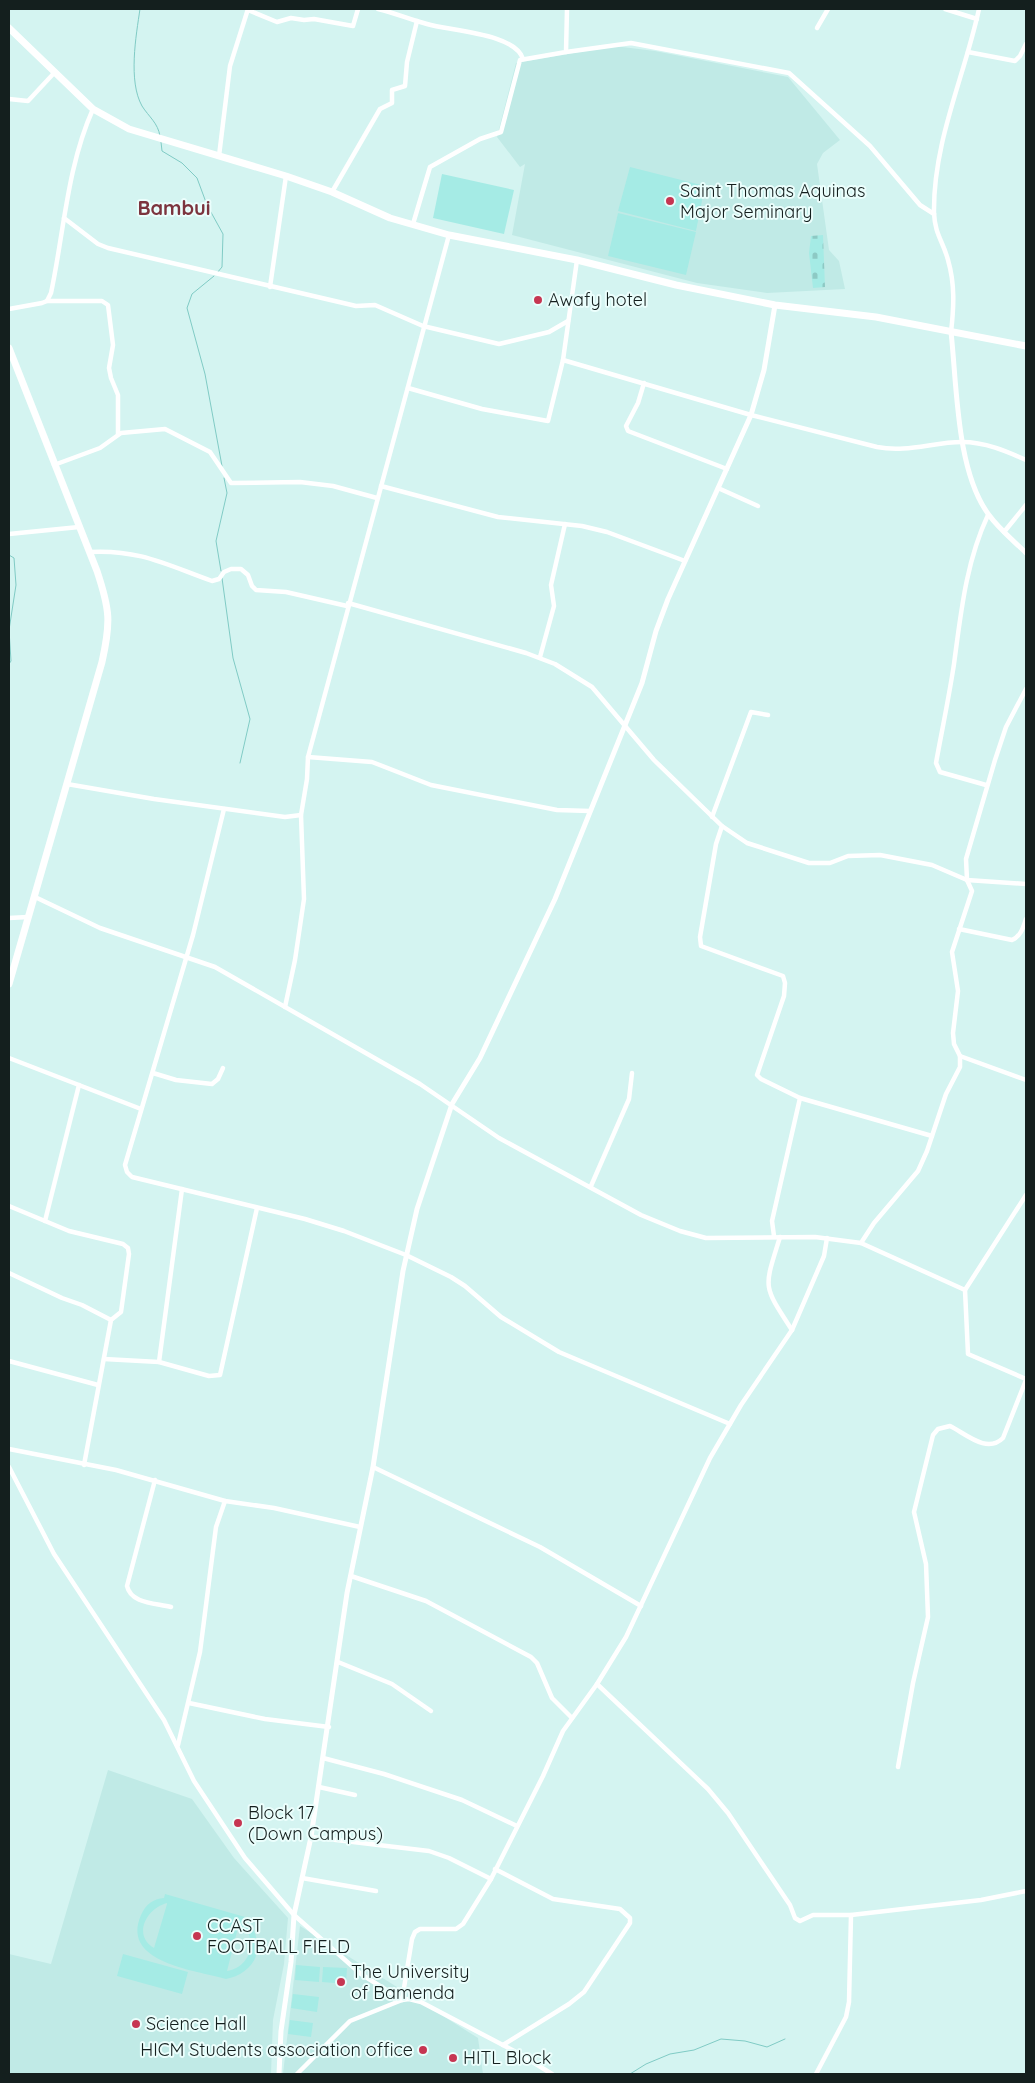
<svg xmlns="http://www.w3.org/2000/svg" width="1035" height="2083" viewBox="0 0 1035 2083" font-family="Quicksand,sans-serif">
  <style>
    .built { fill: #c0eae6 }
    .green { fill: #a5ebe5; fill-rule: evenodd }
    .cemetery { fill: url(#cemetery-stones) }
    .lines { fill: none; stroke-linecap: round; stroke-linejoin: round }
    .stream { stroke: #80cbc5; stroke-width: 1 }
    .minor { stroke: #fff; stroke-width: 4.5 }
    .tertiary { stroke: #fff; stroke-width: 5 }
    .primary { stroke: #fff; stroke-width: 7 }
    .trunk { stroke: #fff; stroke-width: 7 }
    .poi-dot { fill: #c63652; stroke: #ebfefc; stroke-width: 2 }
    .labels { text-anchor: middle; stroke-width: 4; stroke-linejoin: round; paint-order: stroke }
    .poi-label { font-size: 18px; fill: #141f1e; stroke: #ebfefc; text-anchor: start }
    .quarter-label { font-size: 20px; font-weight: bold; fill: #7c343e; stroke: #ebfefc }
  </style>
  <defs>
    <pattern id="cemetery-stones" width="16" height="16" patternUnits="userSpaceOnUse" patternTransform="scale(1.25)"><rect width="16" height="16" fill="#a5ebe5"/><path d="M2 7V4a2 2 0 0 1 4 0v3zM10 15v-3a2 2 0 0 1 4 0v3z" fill="#8dc9c4"/></pattern>
  </defs>
  <rect width="100%" height="100%" fill="#d4f4f1"/>
  <g class="built">
    <polygon points="614,46 655,51 788,77 840,140 823,153 817,164 829,250 839,261 845,289 767,293 697,283 512,235 525,164 520,167 497,137 516,63"/>
    <polygon points="108,1770 192,1799 234,1858 288,1918 284,1964 273,2020 271,2074 9,2074 9,1954 51,1964"/>
    <polygon points="300,1926 478,2038 483,2074 283,2074"/>
  </g>
  <g class="green">
    <polygon points="630,167 705,186 696,231 618,211"/>
    <polygon points="442,174 514,190 504,234 433,218"/>
    <polygon points="618,213 696,232 686,275 608,256"/>
    <path d="M165,1894l87,25c-2,7 4,14 5,22 4,20 -13,35 -31,38 -31,-9 -106,-16 -85,-64 5,-11 12,-16 23,-17zM167,1903v1l-13,44c-22,-13 -7,-40 13,-45zM239,1924c22,13 11,44 -12,47z"/>
    <polygon points="123,1954 188,1972 182,1994 117,1976"/>
    <polygon points="296,1965 320,1967 319,1982 295,1980"/>
    <polygon points="323,1967 347,1968 346,1984 322,1982"/>
    <polygon points="293,1994 319,1997 317,2012 291,2008"/>
    <polygon points="290,2020 313,2023 311,2037 288,2034"/>
  </g>
  <polygon class="cemetery" points="823,235 825,287 813,288 809,253 811,236"/>
  <g class="lines">
    <g class="stream">
      <path d="M140,9c-4,27 -12,72 2,97 7,11 16,17 18,30"/>
      <polyline points="161,142 162,151 182,163 197,178 207,205 223,234 222,267 217,273"/>
      <polyline points="214,276 192,294 187,308 205,374 222,466"/>
      <polyline points="9,555 14,558 16,585 9,630 11,661 9,664"/>
      <polyline points="221,571 216,541 227,493 224,478"/>
      <polyline points="222,578 233,658 250,719 240,763"/>
      <polyline points="630,2074 646,2064 670,2054 694,2050 721,2039 745,2041 767,2047 785,2039"/>
    </g>
    <g class="minor">
      <path d="M378,9c17,4 33,11 49,15 23,7 88,9 96,35"/>
      <polyline points="945,9 977,19"/>
      <polyline points="248,10 277,22 291,18 304,20 314,19 353,26 358,9"/>
      <polyline points="817,28 828,9"/>
      <polyline points="566,52 631,43 789,73 870,146 920,205 934,214"/>
      <polyline points="968,52 1015,61 1020,56 1026,44"/>
      <polyline points="9,99 28,101 55,72"/>
      <polyline points="219,156 230,66 248,9"/>
      <polyline points="332,192 380,109 392,103 392,90 405,86 407,62 417,21"/>
      <polyline points="64,218 98,244 108,248 339,302 356,306 375,305 423,326 499,344 549,332 568,321"/>
      <polyline points="413,224 430,167 480,139 501,132 520,60 566,52 567,9"/>
      <polyline points="270,287 286,176"/>
      <polyline points="47,301 102,301 108,305 113,345 109,368 111,378 118,395 118,434"/>
      <path d="M9,309l33,-6 5,-2 4,-8c13,-61 16,-126 42,-184"/>
      <path d="M951,332c3,-25 4,-48 -3,-72 -5,-19 -13,-25 -14,-47 -1,-71 30,-135 45,-204"/>
      <path d="M563,360l188,55 126,32c30,6 56,-5 85,-5 23,0 44,9 64,18"/>
      <polyline points="644,383 638,403 626,426 628,431 727,469"/>
      <polyline points="408,388 482,409 548,421 563,360 577,260"/>
      <polyline points="54,465 100,448 121,433 165,429 210,452 231,483 300,482 333,486 377,498"/>
      <polyline points="381,486 498,517 582,526 607,532 685,561"/>
      <polyline points="718,488 758,506"/>
      <polyline points="1004,532 1026,505"/>
      <polyline points="9,534 79,527"/>
      <path d="M89,552c50,-3 78,13 123,29l7,-2 5,-7 7,-3h10l7,6 4,11 4,4 30,2 61,14"/>
      <polyline points="348,603 526,653 555,664 592,687 654,760 722,826 716,844 700,937 701,946 783,976 785,983 784,996 757,1075 761,1079 800,1098 772,1221 774,1236"/>
      <polyline points="540,657 554,606 551,585 565,524"/>
      <polyline points="308,757 372,762 431,785 557,810 590,811"/>
      <polyline points="67,784 154,799 285,817 301,815"/>
      <path d="M986,785l-46,-13 -4,-9c6,-33 13,-66 18,-99 7,-52 12,-102 34,-149"/>
      <polyline points="224,809 193,935 125,1165 127,1172 132,1177 305,1219 344,1231 406,1255 451,1277 465,1286 501,1317 559,1352 730,1424"/>
      <polyline points="712,817 751,712 768,715"/>
      <polyline points="722,826 747,843 809,863 830,863 848,856 880,855 932,865 967,880 1026,884"/>
      <polyline points="35,897 100,928 215,967 420,1084 499,1138 641,1215 680,1231 706,1238 815,1237 861,1243 965,1290"/>
      <polyline points="9,918 28,917"/>
      <path d="M959,929l53,11c9,-4 11,-12 14,-21"/>
      <polyline points="285,1007 295,960 304,899 301,815 307,779 308,757 449,235"/>
      <polyline points="960,1056 1026,1080"/>
      <polyline points="9,1058 141,1109"/>
      <polyline points="153,1073 176,1080 212,1084 218,1079 223,1068"/>
      <polyline points="800,1098 932,1136"/>
      <polyline points="591,1186 629,1099 632,1073"/>
      <polyline points="1026,1195 965,1290 968,1354 1026,1379"/>
      <polyline points="9,1206 69,1231 123,1244 128,1248 129,1254 121,1312 111,1320"/>
      <polyline points="45,1221 79,1085"/>
      <path d="M780,1237c-16,52 -18,47 12,93"/>
      <polyline points="861,1243 874,1223 918,1171 927,1151 946,1094 960,1067 960,1056 954,1044 953,1033 958,991 952,952 972,891 967,880 966,859 995,760 1006,727 1026,689"/>
      <polyline points="9,1273 62,1298 82,1305 111,1320"/>
      <polyline points="104,1359 159,1362 209,1376 220,1375 257,1208"/>
      <polyline points="9,1361 98,1385"/>
      <polyline points="159,1362 182,1189"/>
      <polyline points="9,1449 116,1470 225,1501 274,1508 360,1527"/>
      <polyline points="84,1465 111,1320"/>
      <polyline points="9,1467 54,1554 164,1720 194,1781 245,1858 294,1915 361,1974 402,2000"/>
      <polyline points="373,1467 540,1547 641,1606"/>
      <path d="M155,1480l-28,106c4,18 29,17 44,21"/>
      <polyline points="351,1576 426,1601 531,1657 537,1663 552,1698 572,1718"/>
      <polyline points="338,1662 392,1684 431,1711"/>
      <polyline points="597,1684 708,1789 728,1813 790,1905 795,1918 800,1921 813,1915 851,1915 981,1900 1026,1891"/>
      <polyline points="189,1703 265,1719 329,1727"/>
      <polyline points="178,1745 200,1652 216,1527 225,1501"/>
      <polyline points="323,1758 384,1774 462,1800 517,1826"/>
      <path d="M898,1767l15,-84 15,-66 -2,-53 -12,-52 19,-77 5,-6 12,-3c16,8 37,28 53,12l23,-58"/>
      <polyline points="319,1787 355,1795"/>
      <polyline points="311,1837 429,1851 449,1858 491,1879"/>
      <polyline points="495,1869 553,1899 620,1909 630,1918 630,1923 584,1992 569,2004 503,2045"/>
      <polyline points="302,1878 376,1891"/>
      <polyline points="402,2000 412,1939 415,1932 420,1929 456,1929 463,1924 491,1879 543,1776 563,1731 597,1684 626,1637 710,1458 741,1405 792,1330 824,1256 827,1238"/>
      <polyline points="297,2074 350,2021 402,2000 409,1999 421,2002 518,2053 552,2074"/>
      <polyline points="816,2074 846,2017 849,2002 851,1915"/>
    </g>
    <g class="tertiary">
      <path d="M951,332c6,53 5,139 38,183 10,14 25,26 37,38"/>
      <polyline points="279,2074 281,2031 291,1962 294,1915 311,1837 347,1593 373,1467 403,1271 417,1209 452,1104 480,1058 555,899 642,683 656,631 668,599 751,415 764,370 775,305"/>
    </g>
    <polyline class="primary" points="9,28 93,109 129,129 286,176 332,192 390,218 449,235 577,260 676,285 775,305 876,317 1026,346"/>
    <path class="trunk" d="M9,348l88,223c13,39 14,51 5,91l-93,322"/>
  </g>
  <g class="poi-dot">
    <circle cx="670" cy="201" r="5"/>
    <circle cx="538" cy="300" r="5"/>
    <circle cx="238" cy="1823" r="5"/>
    <circle cx="197" cy="1936" r="5"/>
    <circle cx="341" cy="1982" r="5"/>
    <circle cx="136" cy="2024" r="5"/>
    <circle cx="423" cy="2050" r="5"/>
    <circle cx="453" cy="2058" r="5"/>
  </g>
  <g class="labels">
    <g class="poi-label">
      <text x="680" y="197">Saint Thomas Aquinas<tspan x="680" dy="21">Major Seminary</tspan></text>
      <text x="548" y="306">Awafy hotel</text>
      <text x="248" y="1819">Block 17<tspan x="248" dy="21">(Down Campus)</tspan></text>
      <text x="207" y="1932">CCAST<tspan x="207" dy="21">FOOTBALL FIELD</tspan></text>
      <text x="351" y="1978">The University<tspan x="351" dy="21">of Bamenda</tspan></text>
      <text x="146" y="2030">Science Hall</text>
      <text x="413" y="2056" text-anchor="end">HICM Students association office</text>
      <text x="463" y="2064">HITL Block</text>
    </g>
    <g class="quarter-label">
      <text x="174" y="215">Bambui</text>
    </g>
  </g>
  <rect width="1035" height="2083" fill="none" stroke="#141f1e" stroke-width="20"/>
</svg>
